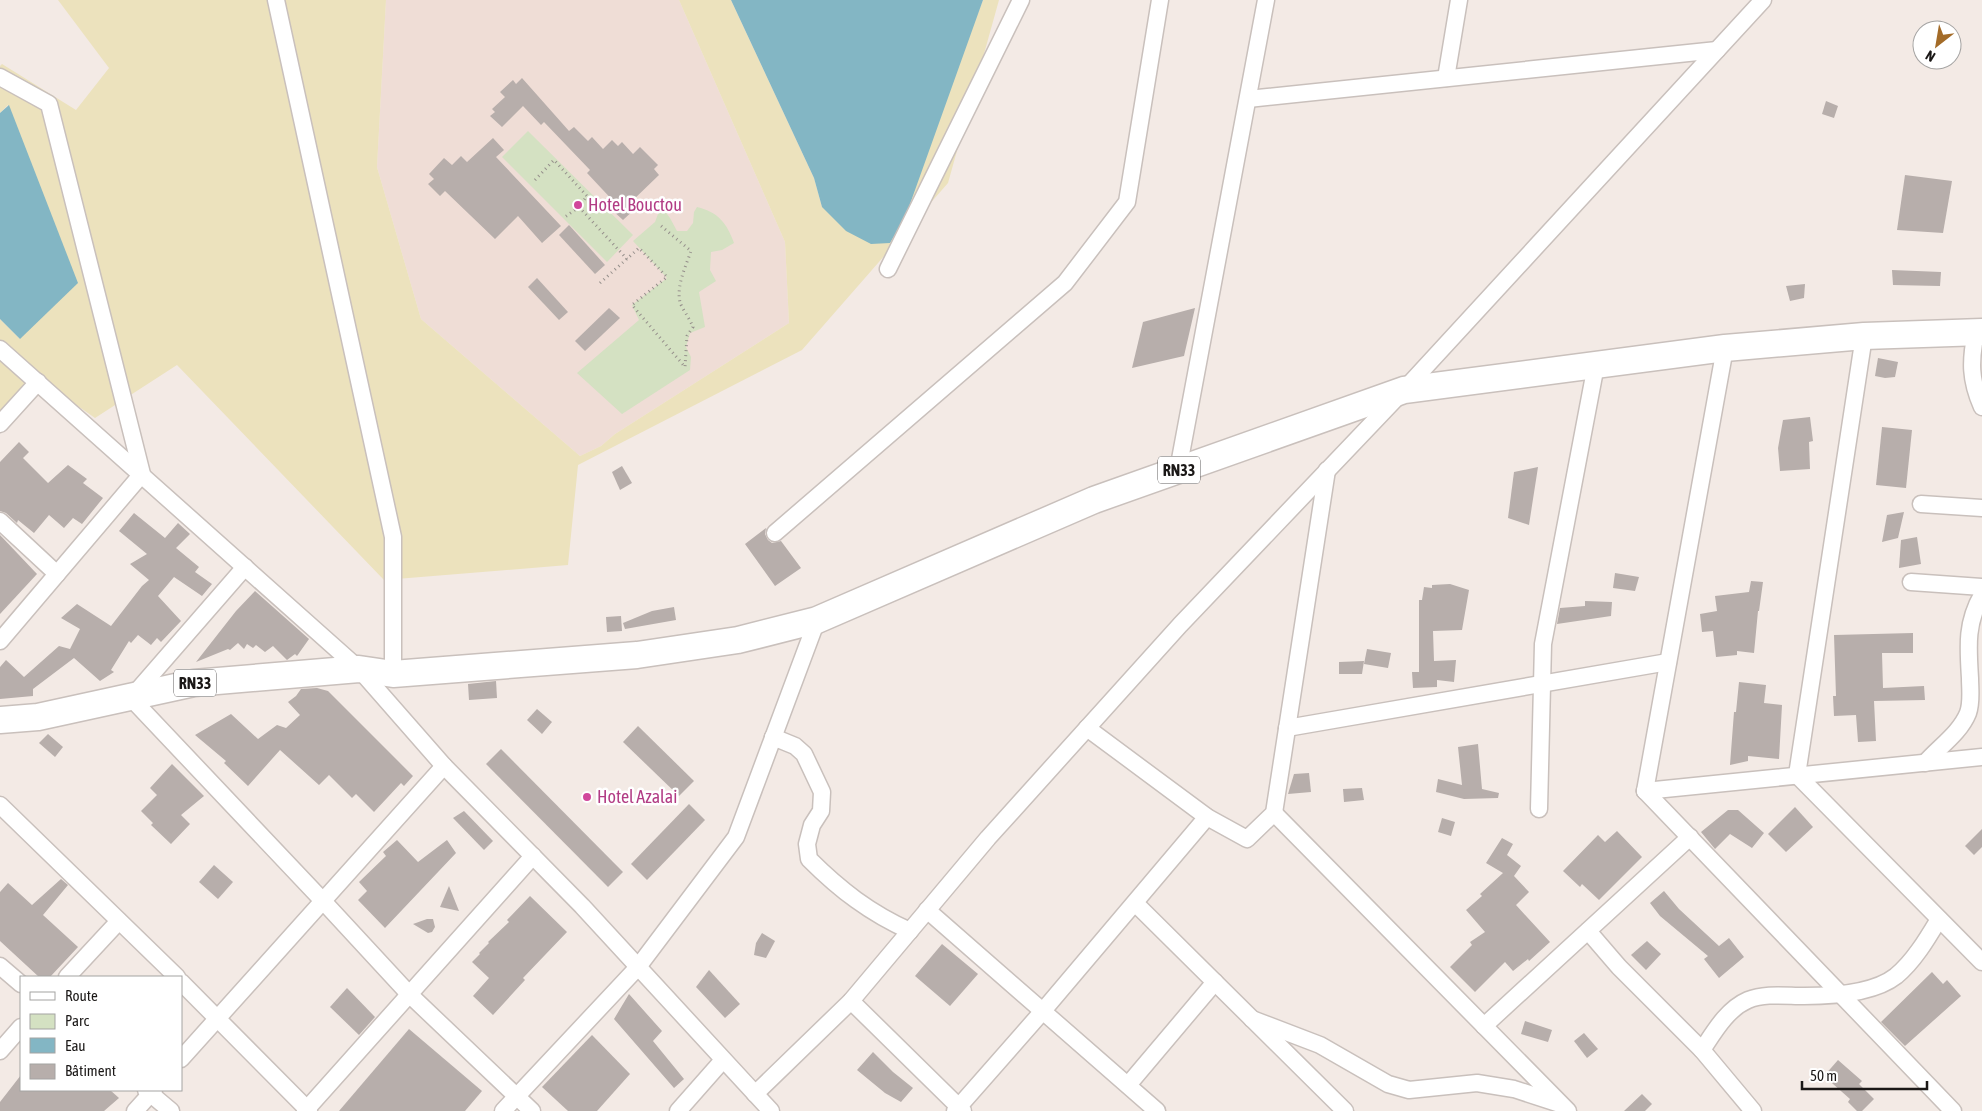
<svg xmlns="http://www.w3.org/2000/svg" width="1982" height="1111" viewBox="0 0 1982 1111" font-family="'Asap Condensed',sans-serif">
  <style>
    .built { fill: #efddd6 }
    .green { fill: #d4e1c2 }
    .sand { fill: #ece2bd }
    .water { fill: #83b6c4 }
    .building { fill: #b7aeab }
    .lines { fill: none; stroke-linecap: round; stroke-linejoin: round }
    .street-casing { stroke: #c9c0bc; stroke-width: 19 }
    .primary-casing { stroke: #c9c0bc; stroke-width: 29 }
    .path { stroke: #958f8b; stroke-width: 3; stroke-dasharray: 1 4; stroke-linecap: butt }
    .street { stroke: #fff; stroke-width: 16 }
    .primary { stroke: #fff; stroke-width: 26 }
    .hotel-dot { fill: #d1479c; stroke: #fff; stroke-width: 2 }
    .labels { text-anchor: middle; stroke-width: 5; stroke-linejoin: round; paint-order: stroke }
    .shield { fill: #fff; stroke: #5f5d5d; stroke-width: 1 }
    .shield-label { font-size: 16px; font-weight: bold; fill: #1b1817 }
    .hotel-label { font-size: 18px; fill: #b23c85; stroke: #fff; text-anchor: start }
  </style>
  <rect width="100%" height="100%" fill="#f3eae5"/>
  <polygon class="built" points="386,0 679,0 785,242 789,323 615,434 601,446 580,456 421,319 377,167"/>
  <g class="green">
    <polygon points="528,131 633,235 607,262 502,157"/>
    <path d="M661,206l9,12 7,13h10l6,-8 1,-11 3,-5c21,5 30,16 37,36l-12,7 -11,2 -1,18 6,11 -17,11 6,35 -15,6 -4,14 5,10 -1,13 -68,44 -45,-41 62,-53 -7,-15 35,-27 -34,-37 22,-19z"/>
  </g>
  <polygon class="sand" points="58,0 386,0 377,167 421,319 580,456 601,446 615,434 789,323 785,242 679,0 731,0 814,178 822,207 978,13 983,0 999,0 948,183 802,350 578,465 568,565 384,580 177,365 95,418 39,379 0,421 0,319 20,339 8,105 0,113 0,66 2,64 76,110 109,68"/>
  <g class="water">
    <polygon points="731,0 983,0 905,218 890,243 871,244 846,231 822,207 814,178"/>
    <polygon points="9,105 78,283 20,339 0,319 0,113"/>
  </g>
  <g class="building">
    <polygon points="522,78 569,131 574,127 588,141 592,137 603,149 612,140 618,146 622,142 633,154 640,147 658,165 654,169 659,175 631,202 636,208 623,220 612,210 617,205 587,173 590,170 544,122 541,125 523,106 502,127 490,116 495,112 492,109 505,97 500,92 513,80 516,84"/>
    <polygon points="1826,101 1838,106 1834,118 1822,114"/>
    <polygon points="493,138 504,150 496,157 561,226 542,243 518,216 495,239 445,191 440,196 428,184 434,179 429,174 444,158 452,165 461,156 467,162"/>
    <polygon points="1905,175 1952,181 1943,233 1897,230"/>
    <polygon points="569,225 605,265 595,274 559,235"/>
    <polygon points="1892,270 1941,272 1940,286 1893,285"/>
    <polygon points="537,278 568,312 559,320 528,287"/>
    <polygon points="1805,284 1804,298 1790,301 1786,286"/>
    <polygon points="609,308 620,318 585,351 575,341"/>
    <polygon points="1195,308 1184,356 1132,368 1143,322"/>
    <polygon points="1878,358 1898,362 1895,377 1885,378 1875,376"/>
    <polygon points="1810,417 1813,441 1809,442 1810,469 1780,471 1778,448 1783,420"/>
    <polygon points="1882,427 1912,430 1906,488 1876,485"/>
    <polygon points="19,442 29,452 23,458 48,483 68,465 87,479 83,483 103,498 82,524 73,518 64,528 49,515 34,533 18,520 17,523 6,513 0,511 0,462"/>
    <polygon points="622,466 632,483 620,490 612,472"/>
    <polygon points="1538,467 1529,525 1508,518 1514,472"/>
    <polygon points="1904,512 1898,538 1882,542 1887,515"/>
    <polygon points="134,513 165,538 178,523 190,534 176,548 199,567 195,572 212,584 202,596 174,577 158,596 181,621 161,642 157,638 151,645 138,635 131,643 129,641 111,670 114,672 100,681 74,658 33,689 33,696 0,699 0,667 6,660 24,677 59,646 70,649 80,629 61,618 77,604 111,626 142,586 149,580 130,564 147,554 119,531"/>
    <polygon points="766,528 765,534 768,540 772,543 781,541 801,568 775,586 745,544"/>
    <polygon points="0,535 37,574 0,614"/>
    <polygon points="1917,537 1921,564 1899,568 1901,540"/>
    <polygon points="1615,573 1639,577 1635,591 1613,588"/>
    <polygon points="1751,581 1763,582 1759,611 1758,611 1754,653 1737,651 1737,655 1716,657 1713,631 1702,632 1700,614 1717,611 1715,596 1749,592"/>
    <polygon points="1450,584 1469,590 1462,630 1433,631 1434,661 1456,660 1454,682 1437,680 1437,687 1413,688 1412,672 1419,672 1419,600 1422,600 1424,587 1432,588 1432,585"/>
    <polygon points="255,591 309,639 297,656 295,654 287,660 273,646 265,652 256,645 253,648 247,644 244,649 238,643 230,650 228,649 196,662 236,611"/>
    <polygon points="1585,601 1612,602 1611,616 1557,624 1560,608 1585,606"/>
    <polygon points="674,607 676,620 625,629 623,623 652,611"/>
    <polygon points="621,616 622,631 607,632 606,617"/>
    <polygon points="1913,633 1913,653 1882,653 1883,688 1924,686 1925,700 1874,701 1876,741 1858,742 1856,715 1834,716 1833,696 1836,696 1834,635"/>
    <polygon points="1367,649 1391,653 1388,668 1364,664"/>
    <polygon points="1364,661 1362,674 1339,674 1339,662"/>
    <polygon points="496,681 497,698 469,700 468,684"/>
    <polygon points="1739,682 1766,685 1764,703 1782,705 1779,759 1748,756 1748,761 1730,765 1734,712 1736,712"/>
    <polygon points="317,688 328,691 413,776 404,786 401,783 374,812 356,794 352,798 329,775 319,785 280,750 248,786 224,763 226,761 195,735 231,714 258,739 277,725 286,728 300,715 288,702 296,696 301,689"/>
    <polygon points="537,709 552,722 542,734 527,720"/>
    <polygon points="638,726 694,781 679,796 623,742"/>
    <polygon points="48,734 63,747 55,757 39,743"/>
    <polygon points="1478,744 1482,789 1499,793 1498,798 1464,799 1436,792 1438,779 1462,785 1458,747"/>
    <polygon points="501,749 623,872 608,887 486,764"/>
    <polygon points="172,764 204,796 181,815 190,824 171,844 151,825 153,823 141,811 157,795 150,788"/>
    <polygon points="1309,773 1311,792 1288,794 1294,774"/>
    <polygon points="1362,788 1364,800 1344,802 1343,789"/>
    <polygon points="689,804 705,820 647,880 631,864"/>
    <polygon points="1795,807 1813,827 1786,852 1768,834"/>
    <polygon points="1728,810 1738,810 1764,833 1752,848 1730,834 1715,849 1701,832"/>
    <polygon points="464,811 493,841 484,850 453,818"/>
    <polygon points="1442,818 1455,822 1451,836 1438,832"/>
    <polygon points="1982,829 1982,847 1974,855 1965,846"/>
    <polygon points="1617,831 1642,857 1599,900 1582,884 1580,887 1563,871 1598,835 1605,842"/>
    <polygon points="1502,838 1513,844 1507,855 1521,866 1514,876 1529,892 1516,905 1550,942 1529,961 1528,959 1513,971 1505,962 1475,992 1450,967 1472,945 1470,942 1485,932 1466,910 1482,896 1480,894 1503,873 1486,863"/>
    <polygon points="397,840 418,862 447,840 456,853 385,928 358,900 367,891 359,882 386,856 383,852"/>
    <polygon points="214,865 233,882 218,899 199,882"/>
    <polygon points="61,879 68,885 43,915 78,947 50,977 39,977 0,941 0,892 8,883 32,905"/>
    <polygon points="449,886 459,911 440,907"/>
    <polygon points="1664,891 1679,909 1719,946 1729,938 1744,957 1719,978 1704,959 1708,956 1660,916 1650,903"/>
    <polygon points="530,896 567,932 523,978 525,980 493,1015 473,996 489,978 472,962 480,954 479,953 489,943 488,942 509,922 507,920"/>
    <polygon points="427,919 433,919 435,927 432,932 428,933 413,924"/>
    <polygon points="762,933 775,941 766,958 754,955 756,943"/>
    <polygon points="1647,941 1661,954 1646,970 1631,955"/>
    <polygon points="942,944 978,974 950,1006 915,976"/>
    <polygon points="709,970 740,1004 725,1018 696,987"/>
    <polygon points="1932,972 1943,984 1947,980 1961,996 1905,1046 1881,1022"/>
    <polygon points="347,988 375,1017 359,1035 330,1007"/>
    <polygon points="629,994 662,1031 653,1041 684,1079 674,1088 614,1019"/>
    <polygon points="1525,1021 1552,1030 1548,1042 1521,1034"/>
    <polygon points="409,1029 482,1091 465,1111 339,1111"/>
    <polygon points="1584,1033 1598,1049 1587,1058 1574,1041"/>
    <polygon points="592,1035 630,1074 597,1111 568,1111 542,1087"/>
    <polygon points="873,1052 893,1072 913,1088 901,1102 885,1093 857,1070"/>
    <polygon points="1838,1060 1862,1081 1859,1084 1874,1099 1862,1111 1857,1111 1848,1102 1850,1099 1824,1076"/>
    <polygon points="21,1075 21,1090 110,1090 119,1098 104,1111 0,1111 0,1102"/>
    <polygon points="1642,1094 1652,1104 1645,1111 1624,1111"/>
  </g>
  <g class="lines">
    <defs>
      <g id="street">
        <polyline points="276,0 393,537 393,674"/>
        <polyline points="0,77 49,104 142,474 0,641"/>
        <polyline points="1446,78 1459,0"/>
        <polyline points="1248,99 1717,50"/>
        <polyline points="888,269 1021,0"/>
        <path d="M1976,332c-6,29 -6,48 6,75"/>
        <polyline points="1864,336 1797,775 1982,962"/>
        <polyline points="0,349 359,669 444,766 582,906 771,1111"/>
        <polyline points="0,424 38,382"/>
        <polyline points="1178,470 1266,0"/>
        <polyline points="1921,504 1982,508"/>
        <polyline points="0,521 57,574"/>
        <polyline points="775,533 1065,283 1127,202 1160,0"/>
        <polyline points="245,567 131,698 323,901 409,994 532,1111"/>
        <polyline points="1911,582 1982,587"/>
        <polyline points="1087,728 1207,817 1247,839 1274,813 1327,470"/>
        <polyline points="1287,728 1668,662"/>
        <path d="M773,737l22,9 9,8 18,38 -1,19 -9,14 -5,19 2,15c31,31 61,54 101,72"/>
        <path d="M1925,763c14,-16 35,-30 43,-50 4,-11 2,-24 2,-35 -2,-32 -4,-55 12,-83"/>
        <polyline points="1645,791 1725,348"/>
        <polyline points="1645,791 1953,1111"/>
        <polyline points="1645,791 1982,757"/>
        <polyline points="0,805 177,977"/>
        <polyline points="1539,809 1543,644 1596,365"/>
        <polyline points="1274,813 1568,1111"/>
        <polyline points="1135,903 1345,1111"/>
        <polyline points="927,910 1157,1111"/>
        <polyline points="1588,931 1619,967 1702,1050"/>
        <polyline points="0,966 21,984"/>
        <polyline points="67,977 119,921"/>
        <polyline points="181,982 309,1111"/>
        <polyline points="851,1001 963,1111"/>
        <polyline points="1252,1019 1320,1045 1388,1084 1409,1090 1477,1083 1514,1089 1560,1104"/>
        <polyline points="1484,1026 1690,837"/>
        <polyline points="0,1051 21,1027"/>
        <polyline points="181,1059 444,766"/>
        <polyline points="1128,1085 1215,982"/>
        <polyline points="146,1090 171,1111"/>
        <polyline points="755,1094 851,1001 988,838 1180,625 1404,390 1763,0"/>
        <polyline points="135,1111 154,1090"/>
        <polyline points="305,1111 533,856"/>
        <polyline points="503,1111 638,967 736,837 817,620"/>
        <polyline points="678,1111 723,1060"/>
        <polyline points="955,1111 1042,1012 1207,817"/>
        <path d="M1753,1111l-51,-61c12,-18 25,-41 46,-50 17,-7 38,-4 56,-4 28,0 69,-2 92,-20 18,-15 31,-37 43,-57"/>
      </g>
      <polyline id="primary" points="0,720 38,717 194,683 359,669 393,674 637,655 738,640 817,620 1094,500 1404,390 1725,348 1864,336 1982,332"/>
    </defs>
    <use href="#street" class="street-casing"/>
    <use href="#primary" class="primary-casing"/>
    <g class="path">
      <polyline points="535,180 554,160 587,196 579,207 565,217"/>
      <polyline points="579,207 627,259"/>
      <path d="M600,283l39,-35 28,29 -35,28 53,62 2,-31 6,-9c-3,-8 -12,-20 -13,-25 -4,-16 6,-36 11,-51l-31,-26"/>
    </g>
    <use href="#street" class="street"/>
    <use href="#primary" class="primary"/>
  </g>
  <g class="hotel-dot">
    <circle cx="578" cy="205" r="5"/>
    <circle cx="587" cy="797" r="5"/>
  </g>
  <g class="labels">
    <g class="shield">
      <rect x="1158" y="456.5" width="42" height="27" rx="4"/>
      <rect x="174" y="669.5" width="42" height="27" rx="4"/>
    </g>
    <g class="shield-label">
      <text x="1179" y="476">RN33</text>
      <text x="195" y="689">RN33</text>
    </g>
    <g class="hotel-label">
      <text x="588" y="211">Hotel Bouctou</text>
      <text x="597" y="803">Hotel Azalai</text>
    </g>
  </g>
  <rect x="20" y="976" width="162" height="115" fill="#ffffff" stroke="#a4a3a2"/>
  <rect x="30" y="992" width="25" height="8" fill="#ffffff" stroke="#a4a3a2"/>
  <text x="65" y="1001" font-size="15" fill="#1b1817">Route</text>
  <rect x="30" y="1014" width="25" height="15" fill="#d4e1c2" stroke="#a4a3a2"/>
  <text x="65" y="1026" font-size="15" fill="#1b1817">Parc</text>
  <rect x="30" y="1038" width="25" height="15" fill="#83b6c4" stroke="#a4a3a2"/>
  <text x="65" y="1051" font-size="15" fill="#1b1817">Eau</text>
  <rect x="30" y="1064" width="25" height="15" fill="#b7aeab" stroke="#a4a3a2"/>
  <text x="65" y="1076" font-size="15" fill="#1b1817">Bâtiment</text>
  <g transform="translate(1937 45) rotate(211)"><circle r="24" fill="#ffffff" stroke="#a4a3a2"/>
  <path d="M0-4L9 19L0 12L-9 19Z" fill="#a36b28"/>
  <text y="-8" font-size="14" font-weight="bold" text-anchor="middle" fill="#1b1817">N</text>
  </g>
  <path d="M1802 1081v8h125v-8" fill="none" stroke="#1b1817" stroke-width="2.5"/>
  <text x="1810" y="1081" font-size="15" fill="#1b1817" stroke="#ffffff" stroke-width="4" paint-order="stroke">50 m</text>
</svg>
